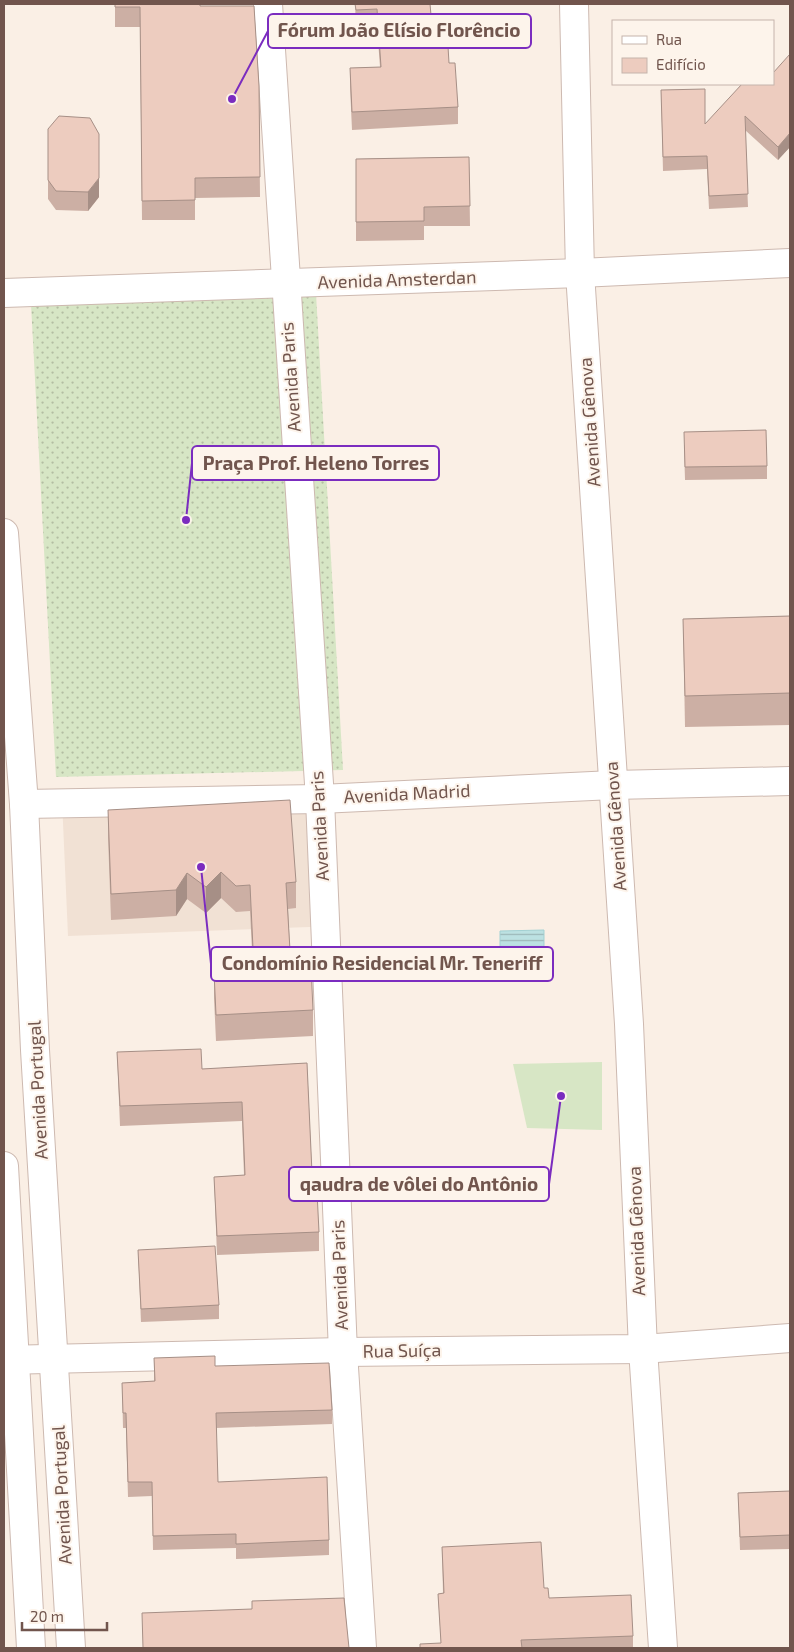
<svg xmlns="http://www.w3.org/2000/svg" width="794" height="1652" viewBox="0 0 794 1652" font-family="'Exo 2',sans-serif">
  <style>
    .residential { fill: #f1e1d4 }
    .grass { fill: url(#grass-dots) }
    .garden { fill: #d7e6c5 }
    .water { fill: url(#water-rules); stroke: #a3d1d3 }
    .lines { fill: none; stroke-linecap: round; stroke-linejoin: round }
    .minor-casing { stroke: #cdb9b0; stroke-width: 30 }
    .minor { stroke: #fff; stroke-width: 28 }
    .wall { fill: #ccafa4 }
    .shaded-wall { fill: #a68f86 }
    .building { fill: #edccbf; stroke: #a68f86 }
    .labels { text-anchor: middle; stroke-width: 4; stroke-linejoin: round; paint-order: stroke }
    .street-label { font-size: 18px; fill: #71554d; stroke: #fdf4eb }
    .leader { fill: none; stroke: #7b2cbf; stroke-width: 2 }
    .callout-dot { fill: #7b2cbf; stroke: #fdf4eb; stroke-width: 2 }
    .callout { fill: #fdf4eb; stroke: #7b2cbf; stroke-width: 2 }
    .callout-label { font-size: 19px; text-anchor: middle; font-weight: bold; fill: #71554d }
  </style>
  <defs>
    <pattern id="grass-dots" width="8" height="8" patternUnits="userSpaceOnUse" patternTransform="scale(1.25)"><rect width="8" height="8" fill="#d7e6c5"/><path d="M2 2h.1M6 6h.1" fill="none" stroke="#b3bda2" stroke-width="1.8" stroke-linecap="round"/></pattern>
    <pattern id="water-rules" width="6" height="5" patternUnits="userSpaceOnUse" patternTransform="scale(1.25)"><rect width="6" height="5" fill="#bce1e2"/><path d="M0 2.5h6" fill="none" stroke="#9db9b9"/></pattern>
  </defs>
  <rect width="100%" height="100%" fill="#faefe5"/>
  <polygon class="residential" points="329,795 337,926 68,936 62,800"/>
  <polygon class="grass" points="315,276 343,770 56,777 30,285"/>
  <polygon class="garden" points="602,1062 602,1130 527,1128 513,1064"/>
  <polygon class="water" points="544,930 544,980 500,979 500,931"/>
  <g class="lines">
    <defs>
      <g id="minor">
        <polyline points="268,4 320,799 343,1352 362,1648"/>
        <polyline points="574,4 580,273 629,1024 643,1349 663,1648"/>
        <polyline points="4,293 580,273 790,263"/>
        <polyline points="4,533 24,804 35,1050 71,1648"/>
        <polyline points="24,804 320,799 613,785 790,781"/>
        <polyline points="4,1166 31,1648"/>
        <polyline points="4,1360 343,1352 643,1349 790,1338"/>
      </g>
    </defs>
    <use href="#minor" class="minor-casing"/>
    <use href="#minor" class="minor"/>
  </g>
  <g class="wall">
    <polygon points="115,4 200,6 259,86 260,197 195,198 195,220 142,220 140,27 115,27"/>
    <polygon points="355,4 430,4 431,15 449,63 458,107 458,124 352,130 350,86 350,68 380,67 377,26 356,27"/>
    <polygon points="790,54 790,147 778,160 745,130 748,207 709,209 707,169 663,171 661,90 705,124 773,84"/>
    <polygon points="48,129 99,197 88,211 56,210 48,199"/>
    <polygon points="469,157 470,226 424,226 424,240 356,241 356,159"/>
    <polygon points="684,445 767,466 767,479 685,480"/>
    <polygon points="790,616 790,725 685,727 683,619"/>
    <polygon points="108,810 296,882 296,908 288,909 291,967 313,1010 313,1036 216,1041 214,998 214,972 253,970 250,911 236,912 221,898 206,913 187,899 176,916 111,920 108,836"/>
    <polygon points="117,1052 202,1069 307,1063 312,1173 319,1232 319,1251 217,1255 214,1177 244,1175 242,1121 120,1126"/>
    <polygon points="138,1250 219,1305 219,1319 141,1322"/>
    <polygon points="154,1358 215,1366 332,1410 332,1424 216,1428 218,1482 329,1540 329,1555 236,1559 236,1548 153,1550 152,1496 128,1497 126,1428 123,1428 122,1383 154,1381"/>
    <polygon points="790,1491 790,1549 740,1550 738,1493"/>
    <polygon points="442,1547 544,1588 549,1598 633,1636 633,1648 420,1648 441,1643 438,1594 443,1593"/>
  </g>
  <g class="shaded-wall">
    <polygon points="790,133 790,147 778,160 778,147"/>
    <polygon points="99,178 99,197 88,211 88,192"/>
    <polygon points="221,872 221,898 206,913 206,887"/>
    <polygon points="187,873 187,899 176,916 176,890"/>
  </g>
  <g class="building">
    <polygon points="115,4 200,4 200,6 254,6 259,86 260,177 195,178 195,200 142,201 140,7 115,7"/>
    <polygon points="355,4 430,4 431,15 446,14 449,63 455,63 458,107 352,112 350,68 381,67 377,9 356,10"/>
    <polygon points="790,54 790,133 778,147 745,116 748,194 709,196 707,156 663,157 661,90 705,89 705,124 742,84 773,84 773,73"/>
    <polygon points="59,116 90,118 99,134 99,178 88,192 56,191 48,180 48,129"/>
    <polygon points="469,157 470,206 424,207 424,221 356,222 356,159"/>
    <polygon points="766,430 767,466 685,467 684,432"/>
    <polygon points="790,616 790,693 685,696 683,619"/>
    <polygon points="290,800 296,882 286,883 291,967 311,966 313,1010 216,1015 214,972 254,970 250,885 236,886 221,872 206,887 187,873 176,890 111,894 108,810"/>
    <polygon points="201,1049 202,1069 307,1063 312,1173 316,1172 319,1232 217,1236 214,1177 245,1175 242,1102 120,1106 117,1052"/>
    <polygon points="215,1246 219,1305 141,1309 138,1250"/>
    <polygon points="215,1356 215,1366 329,1363 332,1410 216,1413 218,1482 327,1477 329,1540 236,1544 236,1534 153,1536 152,1482 128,1482 126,1413 123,1413 122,1383 155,1381 154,1358"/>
    <polygon points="790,1491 790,1535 740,1537 738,1493"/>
    <polygon points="541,1542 544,1588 548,1588 549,1598 631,1595 633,1636 521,1640 522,1648 420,1648 420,1644 441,1643 438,1594 444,1593 442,1547"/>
    <polygon points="344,1598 349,1648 143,1648 142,1613 252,1609 252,1601"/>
  </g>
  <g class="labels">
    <g class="street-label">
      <text transform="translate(397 280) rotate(-2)" y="6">Avenida Amsterdan</text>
      <text transform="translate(291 377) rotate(-94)" y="6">Avenida Paris</text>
      <text transform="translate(590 422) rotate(-94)" y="6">Avenida Gênova</text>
      <text transform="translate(407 794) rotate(-3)" y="6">Avenida Madrid</text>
      <text transform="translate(320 826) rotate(-93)" y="6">Avenida Paris</text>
      <text transform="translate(616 826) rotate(-94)" y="6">Avenida Gênova</text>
      <text transform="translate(38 1090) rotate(-93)" y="6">Avenida Portugal</text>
      <text transform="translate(637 1231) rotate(-92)" y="6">Avenida Gênova</text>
      <text transform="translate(340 1275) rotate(-92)" y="6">Avenida Paris</text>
      <text transform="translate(402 1351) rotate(-1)" y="6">Rua Suíça</text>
      <text transform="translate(62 1495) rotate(-93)" y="6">Avenida Portugal</text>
    </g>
  </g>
  <path class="leader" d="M232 99L268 31M186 520L192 463M201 867L211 964M561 1096L549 1184"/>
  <g class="callout-dot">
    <circle cx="232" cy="99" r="5"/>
    <circle cx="186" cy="520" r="5"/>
    <circle cx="201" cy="867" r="5"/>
    <circle cx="561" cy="1096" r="5"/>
  </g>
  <g class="callout">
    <rect x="268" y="14" width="263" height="34" rx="5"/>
    <rect x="192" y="446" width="247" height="34" rx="5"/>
    <rect x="211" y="947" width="342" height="34" rx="5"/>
    <rect x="289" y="1167" width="260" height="34" rx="5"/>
  </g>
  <g class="callout-label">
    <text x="399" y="37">Fórum João Elísio Florêncio</text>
    <text x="316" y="470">Praça Prof. Heleno Torres</text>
    <text x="382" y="970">Condomínio Residencial Mr. Teneriff</text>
    <text x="419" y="1191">qaudra de vôlei do Antônio</text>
  </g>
  <rect width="794" height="1652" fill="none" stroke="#71554d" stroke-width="10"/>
  <rect x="612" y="20" width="162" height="65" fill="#fdf4eb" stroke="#c5b4ac"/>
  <rect x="622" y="36" width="25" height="8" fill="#ffffff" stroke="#c5b4ac"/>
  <text x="656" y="45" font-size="15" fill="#71554d">Rua</text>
  <rect x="622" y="58" width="25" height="15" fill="#edccbf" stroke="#c5b4ac"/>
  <text x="656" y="70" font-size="15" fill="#71554d">Edifício</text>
  <path d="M22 1622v8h85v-8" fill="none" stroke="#71554d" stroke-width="2.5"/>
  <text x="30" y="1622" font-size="15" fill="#71554d" stroke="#fdf4eb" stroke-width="4" paint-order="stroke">20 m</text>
</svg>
